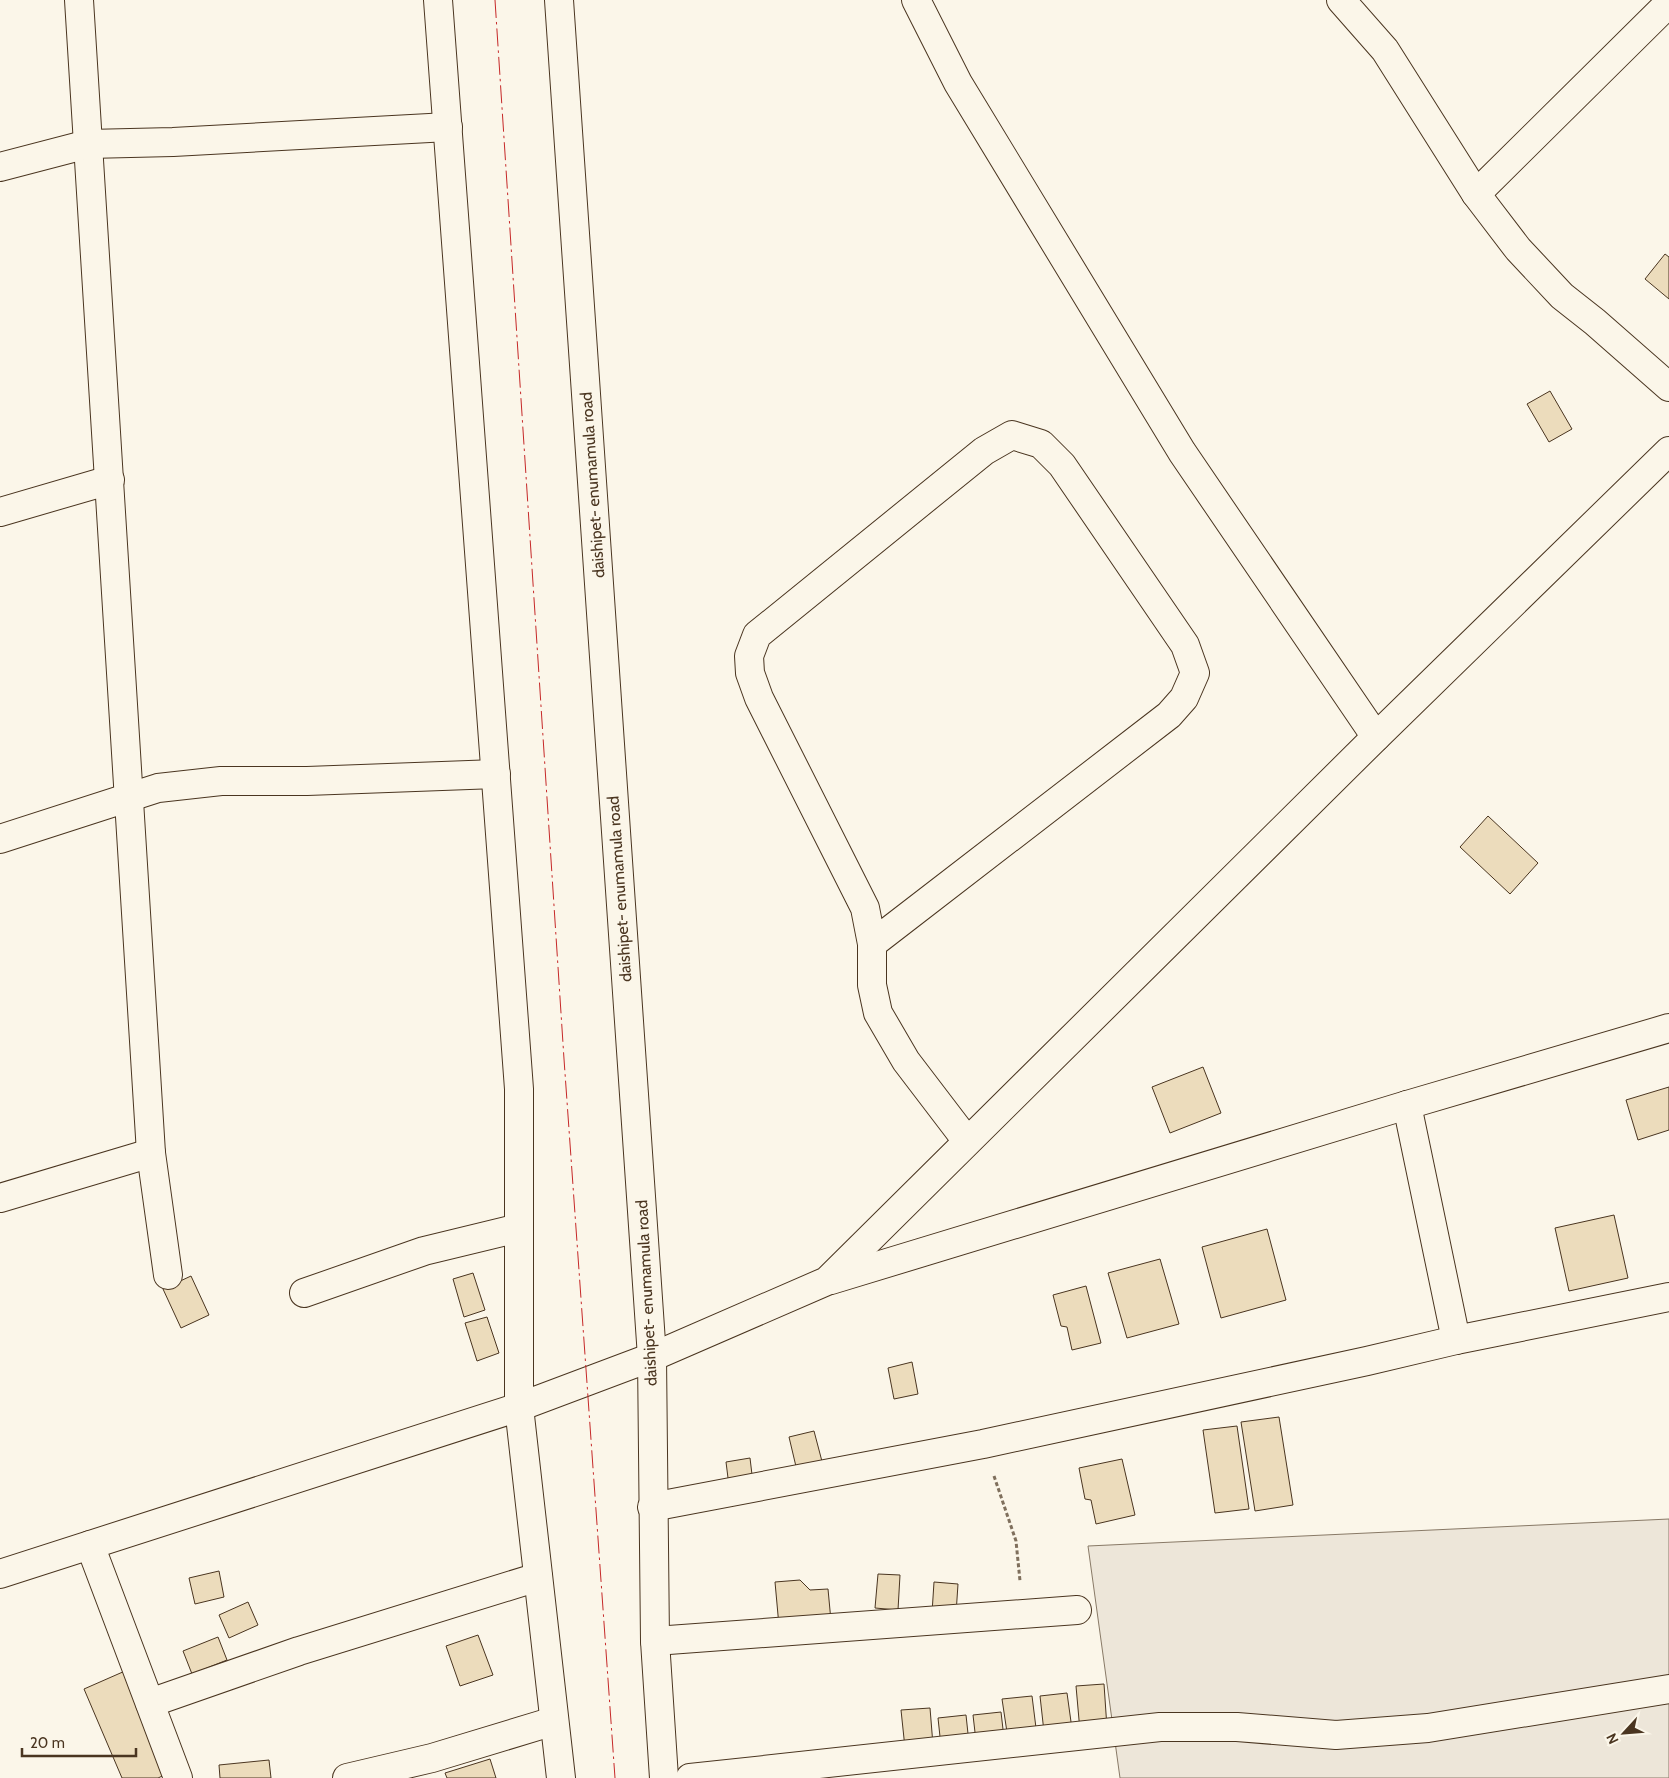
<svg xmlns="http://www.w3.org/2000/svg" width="1669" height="1778" viewBox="0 0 1669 1778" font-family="Cabin,sans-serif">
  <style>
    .green { fill: #ede6d9; stroke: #887966 }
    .building { fill: #ecdcbc; stroke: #4a3520 }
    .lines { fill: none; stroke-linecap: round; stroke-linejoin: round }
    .minor-casing { stroke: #4a3520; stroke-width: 30 }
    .path { stroke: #7f6f5c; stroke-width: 3; stroke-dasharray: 4 2.5; stroke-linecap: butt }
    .minor { stroke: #fbf6e9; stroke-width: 28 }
    .power { stroke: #c62828; stroke-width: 1; stroke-dasharray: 18 4 2.5 4; stroke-linecap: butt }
    .labels { text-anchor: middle; stroke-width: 4; stroke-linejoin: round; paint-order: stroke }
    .street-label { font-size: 16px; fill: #4a3520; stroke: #fbf6e9 }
  </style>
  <rect width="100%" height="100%" fill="#fbf6e9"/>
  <polygon class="green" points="1669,1519 1669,1778 1120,1778 1088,1546"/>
  <g class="building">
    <polygon points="1665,254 1669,257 1669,299 1645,279"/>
    <polygon points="1550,391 1572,429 1549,442 1527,404"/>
    <polygon points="1488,816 1538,863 1510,894 1460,847"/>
    <polygon points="1203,1067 1221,1113 1170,1133 1152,1087"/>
    <polygon points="1669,1087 1669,1130 1638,1140 1626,1100"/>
    <polygon points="1614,1215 1628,1278 1569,1291 1555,1228"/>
    <polygon points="1267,1229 1286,1300 1221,1318 1202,1247"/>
    <polygon points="1160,1259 1179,1324 1127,1338 1108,1273"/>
    <polygon points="473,1273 485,1310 464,1317 453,1279"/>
    <polygon points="191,1276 209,1315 181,1328 163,1289"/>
    <polygon points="1086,1286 1101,1343 1072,1350 1067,1327 1061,1326 1053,1295"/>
    <polygon points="487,1317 499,1353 477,1361 465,1323"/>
    <polygon points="912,1362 918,1394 894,1399 888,1368"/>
    <polygon points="1279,1417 1293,1505 1255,1511 1241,1422"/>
    <polygon points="1237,1426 1249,1509 1215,1513 1203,1430"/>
    <polygon points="814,1431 824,1469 798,1475 789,1437"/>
    <polygon points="750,1458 753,1483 729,1486 726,1462"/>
    <polygon points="1122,1459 1135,1515 1096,1524 1091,1500 1085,1499 1079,1468"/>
    <polygon points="219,1571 224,1597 195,1604 189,1578"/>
    <polygon points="878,1574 900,1575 898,1610 875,1608"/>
    <polygon points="800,1580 810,1590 828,1589 831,1621 779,1626 775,1582"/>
    <polygon points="934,1582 958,1584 956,1614 932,1613"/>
    <polygon points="248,1602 258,1625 229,1638 219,1615"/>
    <polygon points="478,1635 493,1675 460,1686 446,1646"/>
    <polygon points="218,1637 227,1660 192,1674 183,1651"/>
    <polygon points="125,1671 169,1773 158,1778 122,1778 84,1689"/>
    <polygon points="1104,1684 1107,1728 1080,1731 1076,1686"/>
    <polygon points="1067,1693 1072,1729 1044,1732 1040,1696"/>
    <polygon points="1032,1696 1037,1736 1008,1739 1002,1699"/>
    <polygon points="930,1708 933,1745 905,1748 901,1710"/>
    <polygon points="1001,1712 1004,1738 976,1741 973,1715"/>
    <polygon points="966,1715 969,1743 941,1746 938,1718"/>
    <polygon points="490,1759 496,1778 447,1778 445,1773"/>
    <polygon points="269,1760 271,1778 220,1778 219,1765"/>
  </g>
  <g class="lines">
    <defs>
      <g id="minor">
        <polyline points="79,0 151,1153 168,1275"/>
        <polyline points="438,0 519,1089 519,1407 561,1778"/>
        <polyline points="559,0 652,1357 655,1641 664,1778"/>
        <polyline points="916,0 958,83 1182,452 1376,737"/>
        <polyline points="1341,0 1385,50 1476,194 1518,249 1562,296 1595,322 1669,387"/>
        <polyline points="0,167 88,144 173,142 448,127"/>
        <polyline points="1476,194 1669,3"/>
        <polyline points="0,512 110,480"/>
        <polyline points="0,839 158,788 221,781 307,781 496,774"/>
        <polyline points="872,944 1169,715 1184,698 1195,673 1185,645 1062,465 1041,444 1012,435 984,451 757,635 749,656 750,673 759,698 865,908 872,944 872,985 878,1013 906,1061 967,1141"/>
        <polyline points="1407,1105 1456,1340"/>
        <polyline points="0,1198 151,1153"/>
        <polyline points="831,1280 1407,1105 1669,1028"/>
        <polyline points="304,1293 424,1251 519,1228"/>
        <polyline points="652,1507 983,1444 1367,1361 1456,1340 1669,1297"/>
        <polyline points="90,1545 178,1778"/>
        <polyline points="0,1574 519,1407 652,1357 827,1281 1376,737 1669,451"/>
        <polyline points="655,1641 1077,1610"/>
        <polyline points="150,1703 299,1651 538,1577"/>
        <polyline points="347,1778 432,1758 554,1721"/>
        <polyline points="690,1778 1160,1727 1237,1727 1336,1735 1428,1728 1669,1689"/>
      </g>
    </defs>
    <use href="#minor" class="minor-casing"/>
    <polyline class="path" points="994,1476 1016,1541 1020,1581"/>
    <use href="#minor" class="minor"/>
    <polyline class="power" points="495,0 564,1059 615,1778"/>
  </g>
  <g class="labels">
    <g class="street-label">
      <text transform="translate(592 485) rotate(-94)" y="6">daishipet- enumamula road</text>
      <text transform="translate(619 889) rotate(-94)" y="6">daishipet- enumamula road</text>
      <text transform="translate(646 1293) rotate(-93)" y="6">daishipet- enumamula road</text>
    </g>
  </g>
  <g transform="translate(1624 1733) rotate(244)" stroke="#fbf6e9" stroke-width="4" paint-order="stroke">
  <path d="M0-4L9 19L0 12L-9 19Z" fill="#4a3520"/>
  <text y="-8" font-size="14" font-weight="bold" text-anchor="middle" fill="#4a3520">N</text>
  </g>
  <path d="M22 1748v8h114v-8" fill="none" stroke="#4a3520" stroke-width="2.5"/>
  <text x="30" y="1748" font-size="15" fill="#4a3520" stroke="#fbf6e9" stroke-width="4" paint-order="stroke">20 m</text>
</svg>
